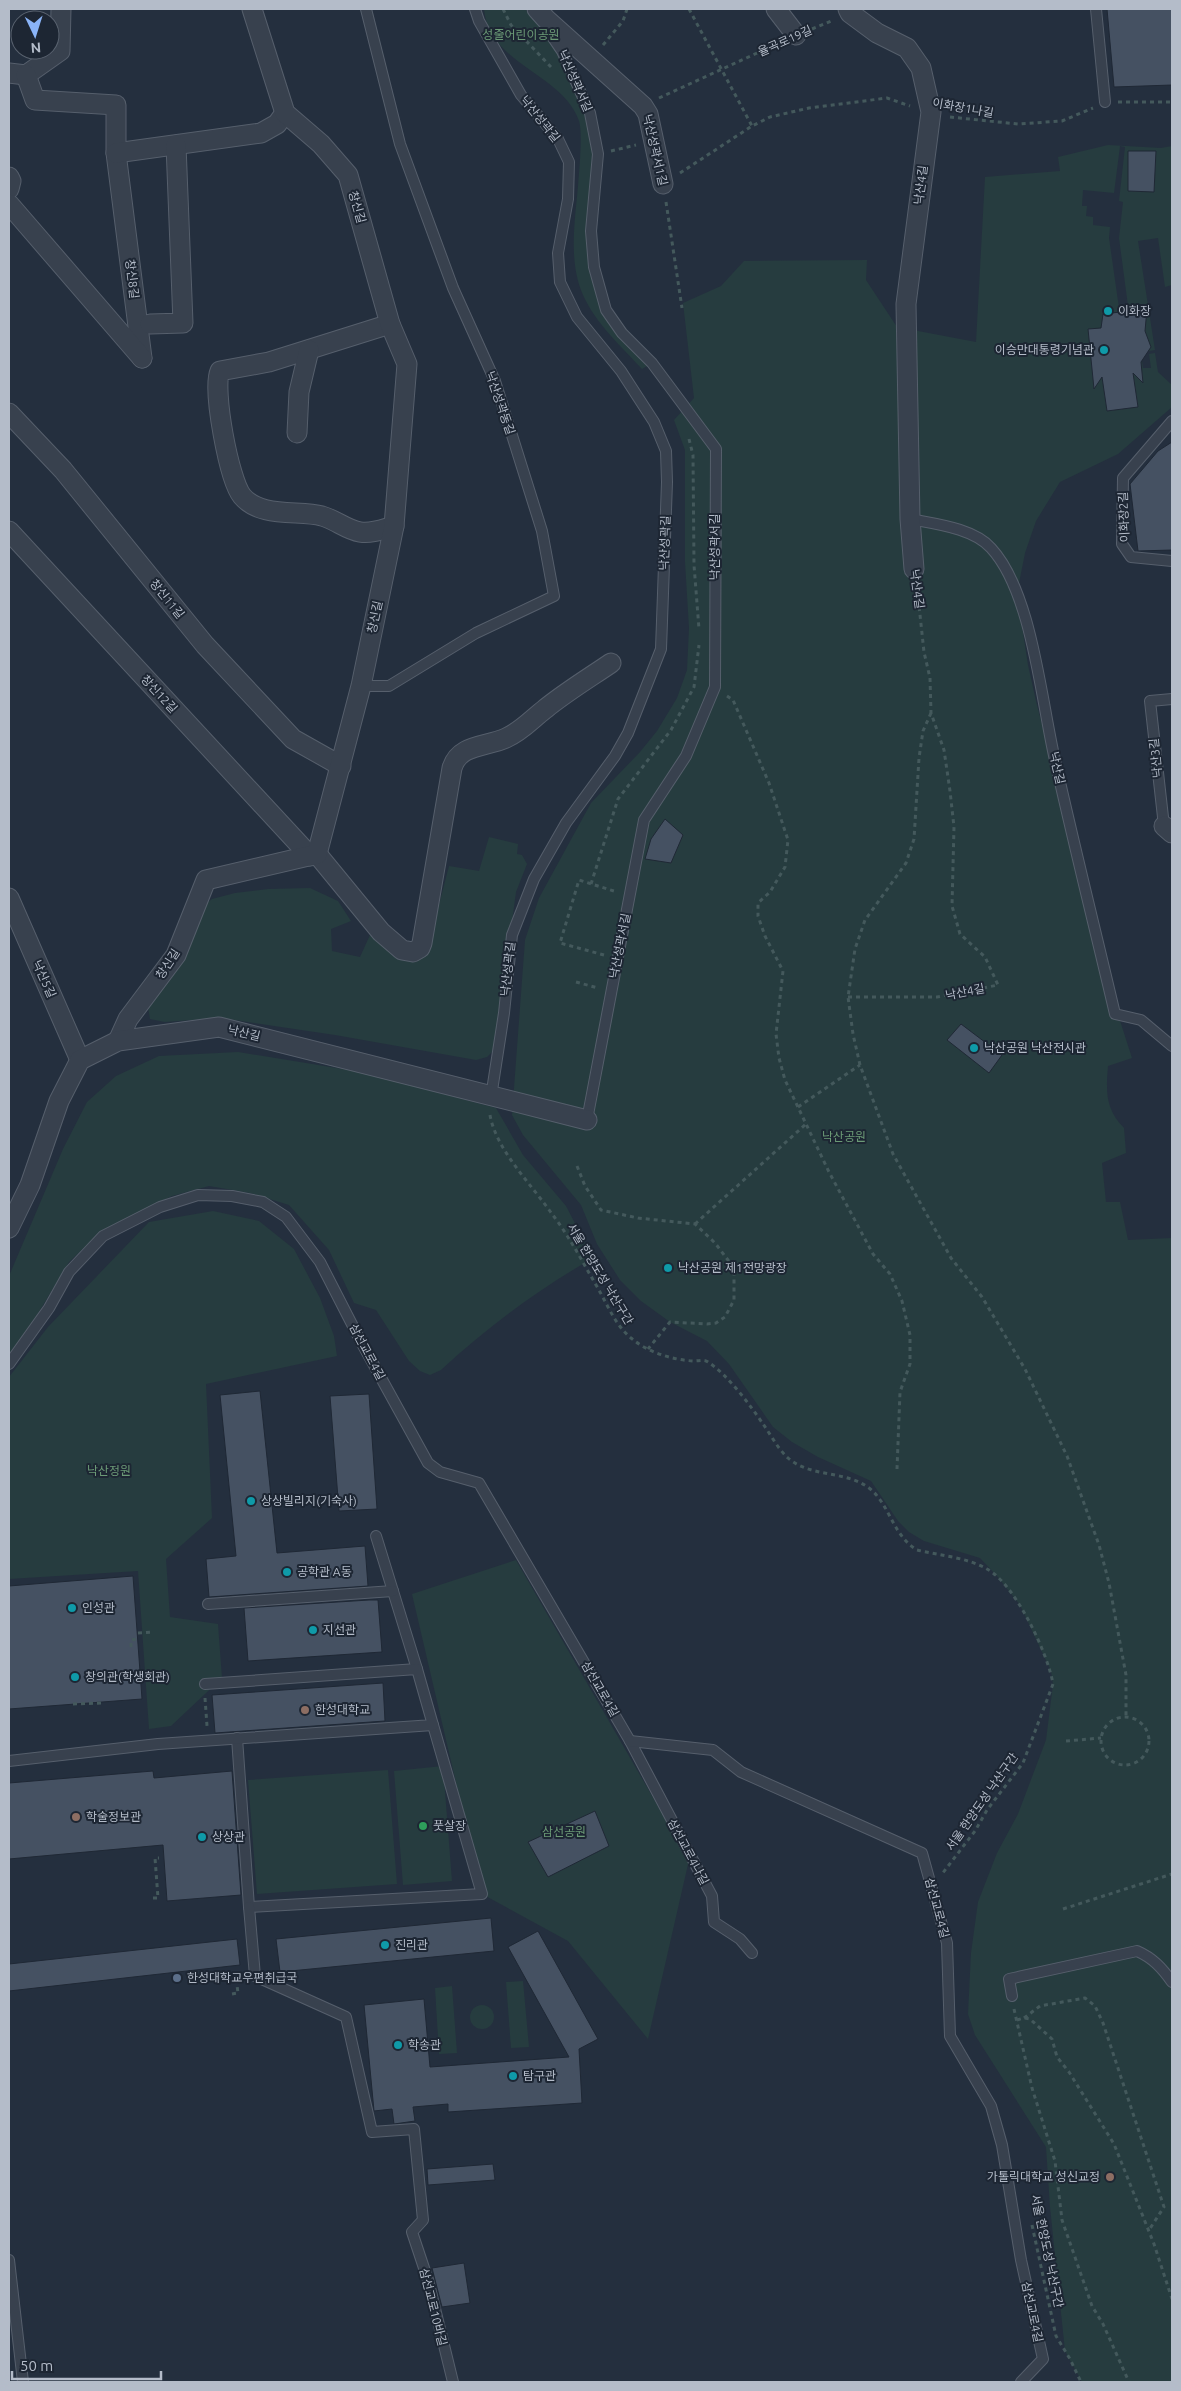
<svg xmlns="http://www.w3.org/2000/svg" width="1181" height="2391" viewBox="0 0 1181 2391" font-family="Ubuntu,'Noto Sans KR',sans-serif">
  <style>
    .green { fill: #263c3f; fill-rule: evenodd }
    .building { fill: #455162; stroke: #1f2835 }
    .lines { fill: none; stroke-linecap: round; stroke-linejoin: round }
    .lane-casing { stroke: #565f6c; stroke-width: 12 }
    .street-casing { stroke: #565f6c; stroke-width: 21 }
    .path { stroke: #44595c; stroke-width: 3; stroke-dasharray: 4 4; stroke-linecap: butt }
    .lane { stroke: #38414e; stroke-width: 10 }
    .street { stroke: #38414e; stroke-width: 19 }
    .culture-dot { fill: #0f9aa8; stroke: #1d2633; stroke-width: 2 }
    .education-dot { fill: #8d6e63; stroke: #1d2633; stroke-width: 2 }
    .leisure-dot { fill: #2e9e5b; stroke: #1d2633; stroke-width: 2 }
    .service-dot { fill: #5c6f8a; stroke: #1d2633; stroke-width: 2 }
    .labels { text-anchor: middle; stroke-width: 4; stroke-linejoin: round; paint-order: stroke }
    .park-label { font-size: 12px; fill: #6b9a76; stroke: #1d2633 }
    .street-label { font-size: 12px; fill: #b4bcc9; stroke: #1d2633 }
    .poi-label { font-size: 12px; fill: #b4bcc9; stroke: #1d2633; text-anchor: start }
  </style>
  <rect width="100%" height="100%" fill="#242f3e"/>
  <g class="green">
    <path d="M484,9h41l32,32 33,72 8,41 -7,79 15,77 46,53 -10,6c-21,-23 -46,-45 -59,-74 -15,-34 -8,-74 -5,-109 1,-14 5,-53 1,-65 -16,-48 -90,-56 -95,-112z"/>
    <path d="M1108,145l53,3 11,-2v139l-7,2 -7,-49 -20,3 17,109 -6,1 -2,-13 -5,23 1,7h8l-2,-14 6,-1 3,19 14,13v22l-54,47 -58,28 -24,39 -11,32 -8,40 11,72 8,36 69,273 27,84 -24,8c-2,25 -3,43 16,62l2,25 -24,10 4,39h14l8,38 44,-2v1144h-90l-17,-31 -15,-144 -4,-60 -71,-112 -7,-21 3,-61 7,-51 19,-49 21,-39 28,-74 7,-56 -2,-13 -31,-66 -23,-29 -17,-18 -56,-17 -15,-9 -11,-11 -27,-40 -53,-24 -26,-15 -19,-15 -44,-63 -22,-23 -37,-19 -29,-21 -21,-21 -23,-36 -16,-39 -58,-70 -11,-20 13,-175 14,-42 52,-95 49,-51 17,-21 20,-33 10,-28 2,-42 -4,-66v-112l-11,-30 20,-22 -11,-95 38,-17 23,-25 123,-1 -1,20 31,47 79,15 9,-165 75,-6 -2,-14zM1120,146l5,1 -6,54 4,1 -4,36 9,68 -9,2 -10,-70 1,-11 -17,-2v-8l-7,-1 1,-10h-5l1,-16 31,3z"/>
    <polygon points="489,837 518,844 517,854 522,855 527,864 516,892 495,1049 487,1057 476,1060 335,1035 221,1018 165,1022 150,1019 147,1001 201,908 212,899 235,893 268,889 310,888 338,901 351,921 331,929 332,951 360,957 370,935 397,957 416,962 427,951 449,866 479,871"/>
    <path d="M238,1052l123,20 135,36 27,47 43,51 27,52c-57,33 -104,68 -152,112l-11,5 -10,-4 -11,-10 -33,-51 -22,-7 -25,-53 -40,-45 -39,-12 -41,-7 -37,10 -69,34 -34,32 -41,68 -19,25v-79l54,-127 24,-47 29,-26 43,-20z"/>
    <polygon points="213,1211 259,1221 294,1249 320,1298 334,1336 337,1356 206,1384 212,1518 166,1559 170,1617 218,1624 222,1678 171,1726 149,1729 138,1571 9,1579 9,1377 48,1327 149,1222"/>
    <polygon points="516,1560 689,1860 648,2039 568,1941 482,1894 412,1594"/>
    <polygon points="443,1766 452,1881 403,1885 394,1771"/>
    <polygon points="388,1770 397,1884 257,1894 248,1780"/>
    <polygon points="523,1981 529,2047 511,2048 506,1982"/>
    <polygon points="452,1986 457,2053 439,2054 435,1988"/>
    <circle cx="482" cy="2017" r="12"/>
  </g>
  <g class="building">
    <polygon points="1107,9 1172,9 1172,85 1114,87"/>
    <polygon points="1128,151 1156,151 1154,192 1128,191"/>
    <polygon points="1147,309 1145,331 1151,347 1141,362 1143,383 1133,373 1138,407 1107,411 1102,377 1094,389 1088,329 1101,328 1103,314"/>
    <polygon points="1172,442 1172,550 1138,551 1130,484 1158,451"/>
    <polygon points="665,819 683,835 671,863 645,859 651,839"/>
    <polygon points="961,1024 1002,1055 989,1073 947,1040"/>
    <polygon points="260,1391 277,1553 365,1546 368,1586 209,1597 206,1559 236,1556 220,1395"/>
    <polygon points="369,1394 377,1509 339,1511 330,1396"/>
    <polygon points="133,1576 142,1699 9,1709 9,1586"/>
    <polygon points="369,1600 378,1600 382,1652 248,1661 244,1608"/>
    <polygon points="383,1683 385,1721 215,1733 212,1695"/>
    <polygon points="153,1771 154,1778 232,1771 241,1895 167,1901 163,1845 9,1859 9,1783"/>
    <polygon points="595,1811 609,1846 548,1877 528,1842"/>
    <polygon points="491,1918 494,1951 280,1972 276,1939"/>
    <polygon points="538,1931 598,2039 579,2049 582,2103 448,2112 448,2104 413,2107 415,2121 394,2124 392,2109 374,2111 364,2005 424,1999 430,2067 569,2057 508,1947"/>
    <polygon points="237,1939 240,1965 9,1991 9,1964"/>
    <polygon points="493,2164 495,2180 428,2185 427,2169"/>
    <polygon points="464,2263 470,2303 442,2307 432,2268"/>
  </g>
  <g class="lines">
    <defs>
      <g id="lane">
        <polyline points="475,9 479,21 521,95 558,139 569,162 568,199 558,253 560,282 577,317 621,371 654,422 666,451 667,482 661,649 628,733 615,756 566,823 534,879 512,935 504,1013 491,1097"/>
        <polyline points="1096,9 1105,102"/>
        <polyline points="549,32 562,51 590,113 598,154 591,231 594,267 606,310 622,333 652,363 716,449 715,687 686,756 644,820 587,1120"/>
        <polyline points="1172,421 1123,478 1122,544 1131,557 1172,561"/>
        <path d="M910,519c25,5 63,9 81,29 41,44 50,152 64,212 19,85 40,169 60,254l26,6 31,26"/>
        <polyline points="361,686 389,686 476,633 554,596 542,531 495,381 453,288 400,144 366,9"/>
        <polyline points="1164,826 1150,701 1172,699"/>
        <polyline points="9,1364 49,1308 69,1272 103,1236 160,1207 198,1195 232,1196 263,1202 286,1217 320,1262 359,1338 428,1463 440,1472 479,1483 630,1741 712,1896 714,1922 740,1939 752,1953"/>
        <polyline points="376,1536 417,1669"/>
        <polyline points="208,1604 393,1591"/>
        <polyline points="237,1738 249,1907 482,1894 433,1725"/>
        <polyline points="630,1741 713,1750 741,1772 922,1853 947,1943 950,2036 991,2106 1002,2145 1021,2260 1043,2359 1021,2382"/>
        <polyline points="9,1761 158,1744 433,1725 417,1669 205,1684"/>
        <polyline points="249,1907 255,1976 346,2017 372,2132 414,2129 423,2220 412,2232 428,2280 453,2382"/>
        <path d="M1012,1996l-3,-17 128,-28c16,7 25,17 35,31"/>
        <polyline points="9,2260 23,2382"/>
      </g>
      <g id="street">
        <polyline points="537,9 546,19 643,106 648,114 663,184"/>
        <polyline points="776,9 796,35"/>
        <polyline points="848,9 850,13 877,33 907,48 921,68 931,112 906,304 910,519 914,569"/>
        <polyline points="9,73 26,75 60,51 61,9"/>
        <polyline points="26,75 35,100 116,105 116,153 142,358"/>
        <polyline points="116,153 261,133 277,124 285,113"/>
        <polyline points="9,177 11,181 9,189"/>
        <polyline points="9,204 142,358"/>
        <polyline points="150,324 183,323 176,145"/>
        <path d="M390,324l-121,38 -49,9c-8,18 9,109 22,125 18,22 56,14 80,20 14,4 25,14 38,16 12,2 23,-3 34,-6"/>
        <polyline points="9,413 63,470 205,645 293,739 341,766"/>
        <polyline points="297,433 299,392 309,350"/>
        <polyline points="9,531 310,856"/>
        <polyline points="1164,826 1172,833"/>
        <path d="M317,854l64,78 21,18 11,2 7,-4 2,-5 30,-175c7,-24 34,-21 54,-30 16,-7 26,-19 39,-29 21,-17 44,-31 66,-46"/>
        <polyline points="9,898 80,1060"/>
        <polyline points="118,1041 128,1019 176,955 206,880 317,854 361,686 394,526 407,364 390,324 348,175 321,144 285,113 252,9"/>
        <polyline points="9,1228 30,1185 59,1101 80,1060 118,1041 219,1027 587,1120"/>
      </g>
    </defs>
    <use href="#lane" class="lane-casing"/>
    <use href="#street" class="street-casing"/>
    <g class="path">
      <polyline points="503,9 511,25 551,67"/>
      <polyline points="689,9 752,126"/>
      <polyline points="812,29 834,20"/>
      <polyline points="603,45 623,21 627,9"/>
      <polyline points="659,98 779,43"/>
      <polyline points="1118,102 1172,102"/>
      <polyline points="950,117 1018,124 1062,121 1093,108"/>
      <polyline points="611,151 636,145"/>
      <polyline points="680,173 752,126 770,117 809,108 887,98 910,106"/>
      <polyline points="666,202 682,308"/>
      <polyline points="689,439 693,455 694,565 699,629"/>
      <polyline points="727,696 733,700 769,783 788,840 785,867 770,892 758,903 758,916 765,936 783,971 776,1034 779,1058 785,1080 829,1172 873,1254 890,1274 902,1301 910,1335 910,1364 900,1392 897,1469"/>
      <polyline points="931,713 923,731 919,758 914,839 906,863 865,920 855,949 848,997 853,1034 860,1065 893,1154 951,1258 982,1297 1025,1369 1067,1456 1099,1545 1109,1583 1126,1675 1126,1717"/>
      <polyline points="591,884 618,799 671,730 694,687 699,645"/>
      <polyline points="604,955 560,943 579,880 617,892"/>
      <polyline points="576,982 598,988"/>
      <polyline points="848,997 937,997 998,985 985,957 960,934 952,906 954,827 950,791 944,750 931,713 930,678 924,652 917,587"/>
      <polyline points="798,1107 860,1065"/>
      <path d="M490,1115c6,35 42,70 62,99 17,22 30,47 44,71 11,18 18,39 35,53 16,14 41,22 63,23 5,0 10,-2 14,1 20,13 42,43 55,62 8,11 15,25 25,34 23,20 57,12 81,30 21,16 23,47 48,62 21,5 52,8 70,19 28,15 61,84 66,115l-30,79 -36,47 -12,21 -33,43"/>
      <polyline points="577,1166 585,1186 601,1210 638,1218 695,1224 715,1243 734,1268 734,1300 725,1317 716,1323 707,1324 670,1322 648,1349"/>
      <polyline points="695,1224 806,1124"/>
      <polyline points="138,1633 152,1632"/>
      <polyline points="131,1647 131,1640 138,1639"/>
      <polyline points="205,1698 207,1726"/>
      <polyline points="73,1704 104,1703"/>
      <circle cx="1125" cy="1741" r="24"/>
      <polyline points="1066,1741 1101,1738"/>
      <polyline points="153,1898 158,1898 155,1858 159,1858"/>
      <polyline points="1063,1909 1172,1874"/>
      <polyline points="232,1994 238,1993 236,1977"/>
      <polyline points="1014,2009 1032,2088 1055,2161 1062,2220 1092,2306 1103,2324 1129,2382"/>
      <polyline points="1024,2018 1040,2006 1085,1998 1095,2006 1103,2023 1164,2207 1149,2230"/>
      <polyline points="1017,2020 1024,2018 1030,2019 1052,2039 1057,2057 1069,2072 1114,2144 1154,2244 1172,2299"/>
      <polyline points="1032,2225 1056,2336 1070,2359 1081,2382"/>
    </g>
    <use href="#lane" class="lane"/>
    <use href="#street" class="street"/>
  </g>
  <g class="culture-dot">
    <circle cx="1108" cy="311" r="5"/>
    <circle cx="1104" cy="350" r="5"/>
    <circle cx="974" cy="1048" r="5"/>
    <circle cx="668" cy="1268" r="5"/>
    <circle cx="251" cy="1501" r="5"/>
    <circle cx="287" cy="1572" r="5"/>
    <circle cx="72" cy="1608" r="5"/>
    <circle cx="313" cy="1630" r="5"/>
    <circle cx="75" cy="1677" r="5"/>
    <circle cx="202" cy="1837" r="5"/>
    <circle cx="385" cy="1945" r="5"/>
    <circle cx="398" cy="2045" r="5"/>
    <circle cx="513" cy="2076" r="5"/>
  </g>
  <g class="education-dot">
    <circle cx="305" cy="1710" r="5"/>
    <circle cx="76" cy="1817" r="5"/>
    <circle cx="1110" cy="2177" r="5"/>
  </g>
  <circle class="leisure-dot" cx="423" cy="1826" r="5"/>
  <circle class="service-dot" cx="177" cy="1978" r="5"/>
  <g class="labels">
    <g class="park-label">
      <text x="521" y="39">성줄어린이공원</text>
      <text x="844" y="1141">낙산공원</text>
      <text x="109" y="1475">낙산정원</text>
      <text x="564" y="1836">삼선공원</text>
    </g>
    <g class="street-label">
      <text transform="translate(785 41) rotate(-24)" y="4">율곡로19길</text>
      <text transform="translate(575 81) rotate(66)" y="4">낙산성곽서길</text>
      <text transform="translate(963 108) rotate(10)" y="4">이화장1나길</text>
      <text transform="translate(540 119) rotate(51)" y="4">낙산성곽길</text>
      <text transform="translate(655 150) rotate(77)" y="4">낙산성곽서1길</text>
      <text transform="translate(921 185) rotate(-83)" y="4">낙산4길</text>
      <text transform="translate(357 207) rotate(74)" y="4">창신길</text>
      <text transform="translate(132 279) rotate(83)" y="4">창신8길</text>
      <text transform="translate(500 403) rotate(71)" y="4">낙산성곽동길</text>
      <text transform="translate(1124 517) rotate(-92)" y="4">이화장2길</text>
      <text transform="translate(665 543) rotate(-88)" y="4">낙산성곽길</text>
      <text transform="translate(715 547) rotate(-90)" y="4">낙산성곽서길</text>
      <text transform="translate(917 589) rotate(82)" y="4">낙산4길</text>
      <text transform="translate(167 599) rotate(51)" y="4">창신11길</text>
      <text transform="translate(375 617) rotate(-78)" y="4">창신길</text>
      <text transform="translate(159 694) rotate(47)" y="4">창신12길</text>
      <text transform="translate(1156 758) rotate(-96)" y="4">낙산3길</text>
      <text transform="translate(1057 768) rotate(77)" y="4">낙산길</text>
      <text transform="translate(620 946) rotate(-79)" y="4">낙산성곽서길</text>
      <text transform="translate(168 964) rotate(-57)" y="4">창신길</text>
      <text transform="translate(508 969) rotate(-84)" y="4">낙산성곽길</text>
      <text transform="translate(44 979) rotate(66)" y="4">낙산5길</text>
      <text transform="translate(965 992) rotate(-11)" y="4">낙산4길</text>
      <text transform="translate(244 1033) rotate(13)" y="4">낙산길</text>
      <text transform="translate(600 1274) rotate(59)" y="4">서울 한양도성 낙산구간</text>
      <text transform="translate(367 1352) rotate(62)" y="4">삼선교로4길</text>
      <text transform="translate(600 1689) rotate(60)" y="4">삼선교로4길</text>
      <text transform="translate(982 1802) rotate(-55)" y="4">서울 한양도성 낙산구간</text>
      <text transform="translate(688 1852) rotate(62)" y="4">삼선교로4나길</text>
      <text transform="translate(937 1908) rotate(75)" y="4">삼선교로4길</text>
      <text transform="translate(1047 2251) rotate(78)" y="4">서울 한양도성 낙산구간</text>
      <text transform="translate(433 2307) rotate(76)" y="4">삼선교로10바길</text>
      <text transform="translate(1032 2312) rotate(78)" y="4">삼선교로4길</text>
    </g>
    <g class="poi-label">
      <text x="1118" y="315">이화장</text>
      <text x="1094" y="354" text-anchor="end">이승만대통령기념관</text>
      <text x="984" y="1052">낙산공원 낙산전시관</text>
      <text x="678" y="1272">낙산공원 제1전망광장</text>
      <text x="261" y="1505">상상빌리지(기숙사)</text>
      <text x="297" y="1576">공학관 A동</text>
      <text x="82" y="1612">인성관</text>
      <text x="323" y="1634">지선관</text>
      <text x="85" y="1681">창의관(학생회관)</text>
      <text x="315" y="1714">한성대학교</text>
      <text x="86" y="1821">학술정보관</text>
      <text x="433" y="1830">풋살장</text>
      <text x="212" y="1841">상상관</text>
      <text x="395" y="1949">진리관</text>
      <text x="187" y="1982">한성대학교우편취급국</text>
      <text x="408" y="2049">학송관</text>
      <text x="523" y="2080">탐구관</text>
      <text x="1100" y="2181" text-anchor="end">가톨릭대학교 성신교정</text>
    </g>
  </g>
  <rect width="1181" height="2391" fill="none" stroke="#b4bcc9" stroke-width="20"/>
  <g transform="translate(35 35) rotate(176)"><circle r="24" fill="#1d2633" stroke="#59626f"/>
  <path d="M0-4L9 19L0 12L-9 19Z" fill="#8ab4f8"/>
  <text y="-8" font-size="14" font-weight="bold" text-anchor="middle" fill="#b4bcc9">N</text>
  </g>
  <path d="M12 2371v8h149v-8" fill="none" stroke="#b4bcc9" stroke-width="2.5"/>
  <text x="20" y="2371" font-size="15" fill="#b4bcc9" stroke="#1d2633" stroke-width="4" paint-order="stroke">50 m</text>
</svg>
